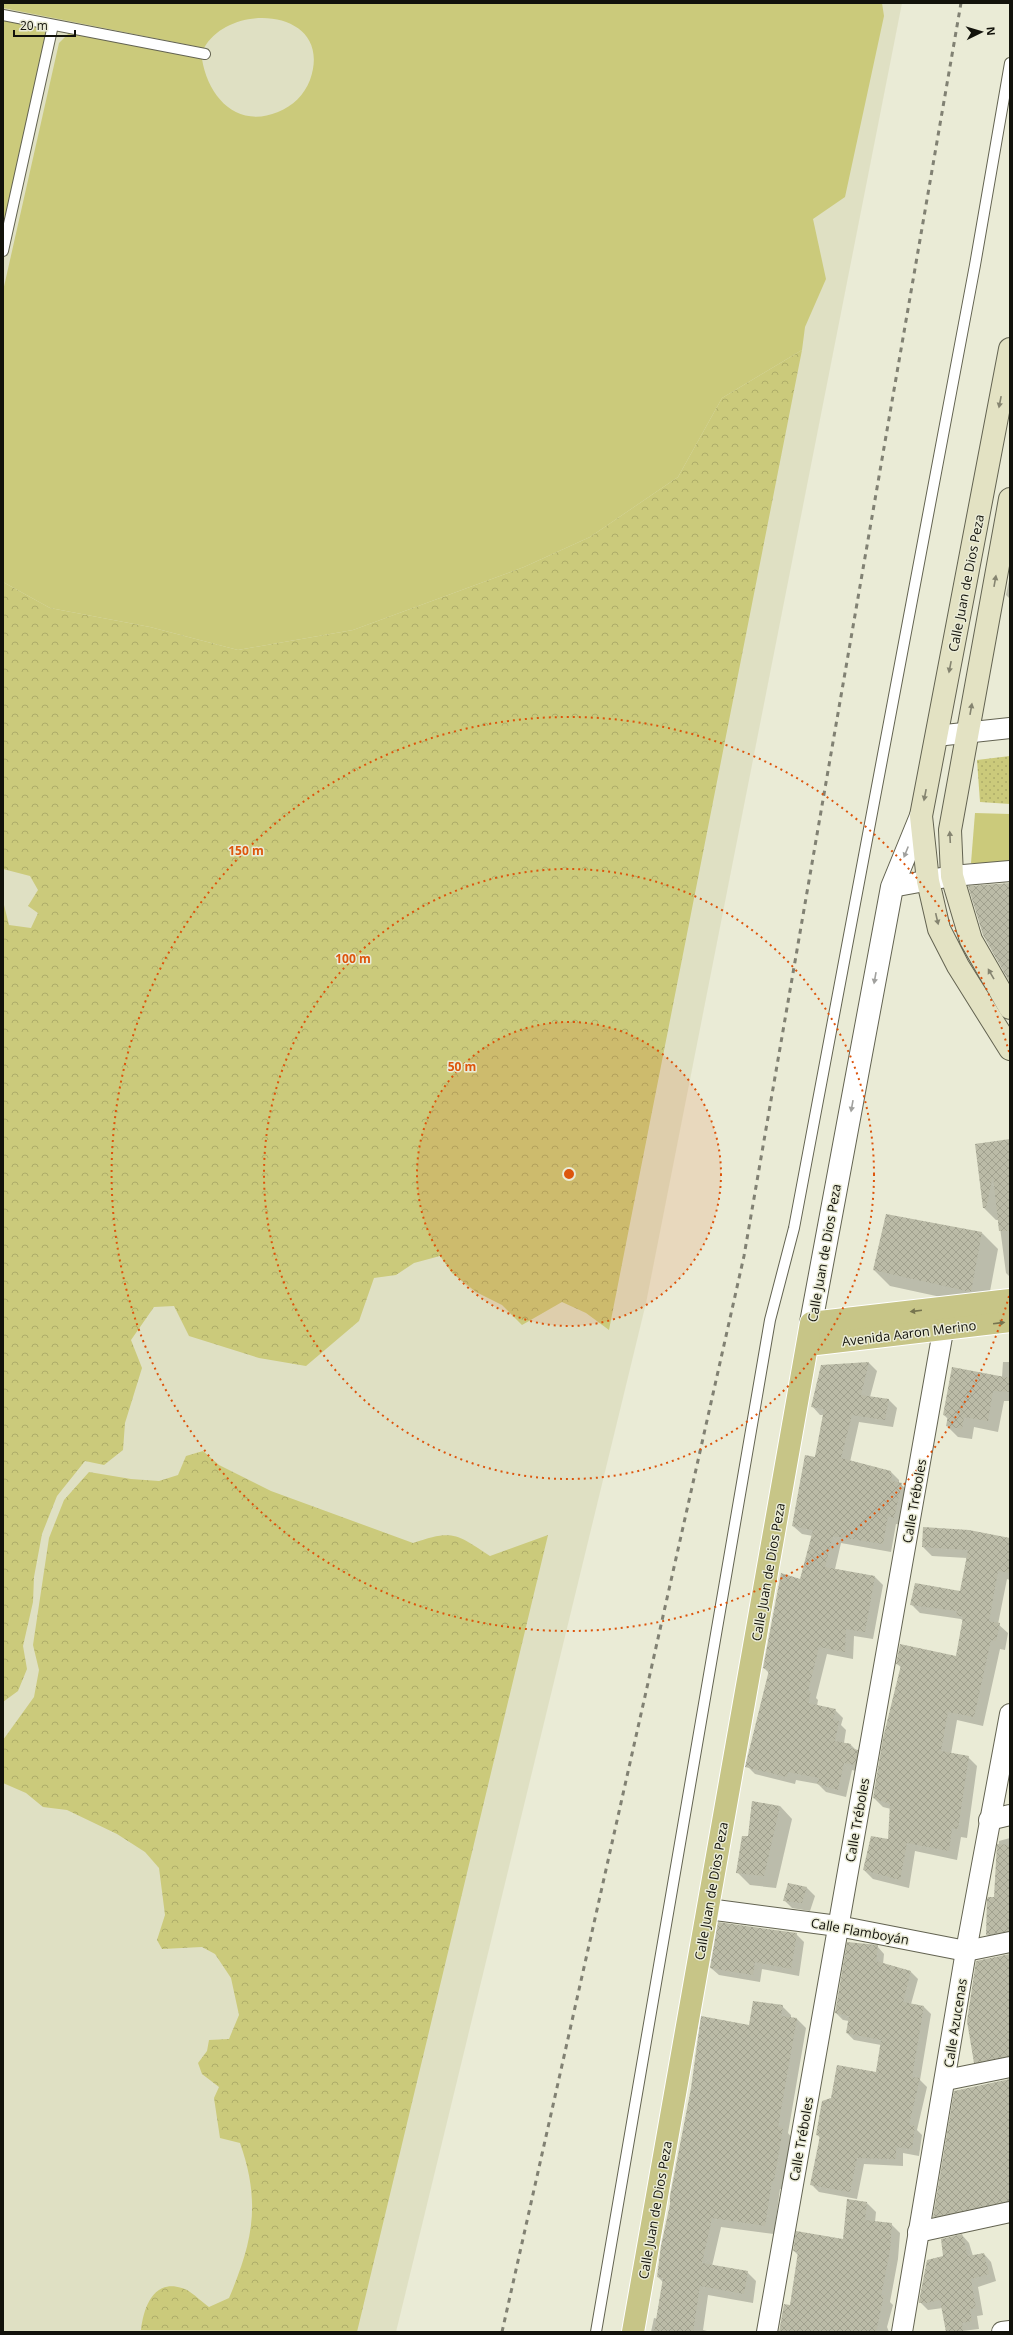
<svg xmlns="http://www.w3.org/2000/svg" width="1013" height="2335" viewBox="0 0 1013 2335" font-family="'Open Sans',sans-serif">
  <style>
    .built { fill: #dfe0c3 }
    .green { fill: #cbca7b }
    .forest { fill: url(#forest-crowns) }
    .park { fill: url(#park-dots) }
    .shadow { fill: #0003 }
    .building { fill: url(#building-cross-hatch) }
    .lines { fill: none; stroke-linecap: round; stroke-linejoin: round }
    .service-casing { stroke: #636351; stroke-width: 12 }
    .minor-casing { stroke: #636351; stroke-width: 22 }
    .tertiary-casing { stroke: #636351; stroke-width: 24 }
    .secondary-casing { stroke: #636351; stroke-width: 24 }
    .primary-casing { stroke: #fff; stroke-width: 24 }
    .service { stroke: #fff; stroke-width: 10 }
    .minor { stroke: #fff; stroke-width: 20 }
    .tertiary { stroke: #fff; stroke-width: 22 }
    .secondary { stroke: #e3e2c3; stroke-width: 22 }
    .primary { stroke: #c7c587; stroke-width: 22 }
    .rail { stroke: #818173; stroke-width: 3; stroke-dasharray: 5 5; stroke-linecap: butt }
    .oneway { fill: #858470 }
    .oneway2 { fill: #a0a09d }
    .oneway3 { fill: #76744f }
    .ring { fill: none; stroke: #dd550c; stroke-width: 2; stroke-dasharray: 2 4 }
    .labels { text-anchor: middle; stroke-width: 3; stroke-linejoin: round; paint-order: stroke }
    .street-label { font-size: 13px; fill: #12120b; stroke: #eaebd6 }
    .centre { fill: #dd550c; stroke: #eaebd6; stroke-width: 2 }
    .ring-label { font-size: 12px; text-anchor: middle; font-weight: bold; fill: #dd550c; stroke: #eaebd6; stroke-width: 3; stroke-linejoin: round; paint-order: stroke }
  </style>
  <defs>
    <pattern id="forest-crowns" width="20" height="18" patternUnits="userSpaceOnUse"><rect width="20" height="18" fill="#cbca7b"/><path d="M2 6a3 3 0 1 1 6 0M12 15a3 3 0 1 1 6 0" fill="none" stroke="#adac69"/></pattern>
    <pattern id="park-dots" width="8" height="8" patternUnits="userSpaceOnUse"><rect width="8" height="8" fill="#cbca7b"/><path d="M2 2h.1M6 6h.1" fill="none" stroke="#adac69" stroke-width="1.8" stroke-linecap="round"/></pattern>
    <pattern id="building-cross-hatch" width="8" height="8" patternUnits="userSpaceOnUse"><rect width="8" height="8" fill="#bbbba7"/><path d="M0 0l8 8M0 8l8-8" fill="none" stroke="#a0a08e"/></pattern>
  </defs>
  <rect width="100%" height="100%" fill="#eaebd6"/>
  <polygon class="built" points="3,3 902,3 646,1303 396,2332 3,2332"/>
  <g class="green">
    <path d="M3,3h879l2,13 -39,181 -32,22 13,60 -21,48 -3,23 -80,48 -44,79 -88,60 -66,30 -171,63 -115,20 -88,-23 -100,-19 -47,-26v-291l56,-248 10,-10 133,26c6,38 35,70 76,53 15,-6 26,-17 32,-32 25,-71 -79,-80 -106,-32l-201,-40z"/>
    <polygon points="3,19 43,27 48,40 3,240"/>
    <polygon points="975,813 1010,814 1010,863 971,863"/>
  </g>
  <g class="forest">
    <polygon points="802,350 609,1330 586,1313 562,1302 522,1325 502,1305 476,1292 452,1273 440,1256 414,1263 396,1275 374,1278 359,1321 306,1366 259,1358 189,1336 174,1306 154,1307 131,1340 142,1368 125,1423 123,1450 104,1465 85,1461 57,1496 42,1534 34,1577 33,1602 23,1646 27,1669 18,1691 3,1702 3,901 9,925 31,928 38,913 28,906 38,890 30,876 3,869 3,582 50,608 150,627 238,650 353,630 524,567 590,537 678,477 722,398"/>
    <path d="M203,1451l16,14 52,26 142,52c40,-14 44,-9 77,13l58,-21 -191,797 -216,-2c3,-25 14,-54 46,-40 7,4 15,12 22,17l20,-9c24,-56 32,-96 11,-155l-20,-5 -6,-40 5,-11 -17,-13 -4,-11 9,-12 2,-11 20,-1 10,-24 -8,-37 -16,-24 -13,-7 -40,2 -5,-9 8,-25 -6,-47 -14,-16 -28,-18 -50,-24 -24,-3 -17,-14 -23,-10v-43l31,-43 5,-27 -6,-25 16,-107 15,-38 25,-28 42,7 28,2 19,-6 8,-19z"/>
  </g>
  <polygon class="park" points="1010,756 1010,804 980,802 977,760"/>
  <g class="shadow">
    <polygon points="1010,575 1010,599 1006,595"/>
    <polygon points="1010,1140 1010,1277 1006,1273 999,1220 996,1220 984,1208 976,1144"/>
    <polygon points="982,1233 998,1249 987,1307 890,1286 874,1270"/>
    <polygon points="1003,1362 1010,1362 1010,1401 1004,1401 998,1432 974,1427 972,1439 958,1437 947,1426 948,1419 944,1415 1002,1377"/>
    <polygon points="869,1363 877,1371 870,1397 889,1400 897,1408 893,1427 859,1422 850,1462 891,1472 899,1480 899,1483 910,1492 902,1525 896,1524 891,1552 841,1543 835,1569 875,1577 883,1585 873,1639 854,1636 853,1659 827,1654 816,1698 818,1700 817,1706 835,1710 843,1718 841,1725 846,1730 844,1743 850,1744 865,1759 863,1773 852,1770 846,1797 826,1792 818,1784 796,1780 795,1784 755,1774 747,1766 769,1673 764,1668 801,1580 813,1536 802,1534 793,1526 815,1458 824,1415 820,1415 812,1406"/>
    <polygon points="1010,1539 1010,1580 1007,1579 998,1624 1008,1633 1005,1650 1000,1649 983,1726 957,1720 951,1754 968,1757 977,1766 967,1838 961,1837 957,1860 915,1851 909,1888 873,1879 864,1870 889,1840 891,1809 883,1807 874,1798 902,1668 897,1664 956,1657 963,1621 961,1619 920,1613 911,1604 961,1592 967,1558 932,1556 923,1547"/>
    <polygon points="780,1806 792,1819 776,1888 750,1885 737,1872 749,1837"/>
    <polygon points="1010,1838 1010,1941 996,1943 987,1935 995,1898 999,1841"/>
    <polygon points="789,1885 807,1888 815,1896 810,1911 792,1908 784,1900"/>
    <polygon points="796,1934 804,1942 799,1976 762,1969 760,1982 719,1975 711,1968"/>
    <polygon points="877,1946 884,1954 883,1964 910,1971 918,1979 911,2004 924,2007 931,2014 920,2080 927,2087 917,2130 922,2135 919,2156 903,2153 903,2166 864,2164 857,2199 819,2192 812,2185 820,2138 817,2134 832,2099 876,2073 881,2045 854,2040 847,2033 849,2021 843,2020 836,2013"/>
    <polygon points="1010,1955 1010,2066 983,2071 975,2062"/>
    <polygon points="782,2006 791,2015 791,2018 797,2019 806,2028 788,2133 792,2138 783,2189 780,2189 774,2234 721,2227 712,2266 747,2272 756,2281 753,2303 708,2295 703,2330 711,2332 651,2332 654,2318 658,2319 664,2283 658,2277 750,2026"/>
    <polygon points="1010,2080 1010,2210 942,2225 934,2217"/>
    <polygon points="867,2203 876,2212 875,2222 891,2224 900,2233 898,2259 890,2302 893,2305 887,2327 889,2332 780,2332 791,2307 798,2255 794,2251 844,2240"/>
    <polygon points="962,2235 969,2243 973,2256 984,2254 991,2262 996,2281 978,2287 983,2315 977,2316 979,2329 953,2332 943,2308 928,2310 920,2302 944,2256"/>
  </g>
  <g class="building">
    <polygon points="1010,883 1010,983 983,935 968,886"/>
    <polygon points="1010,1139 1010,1231 999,1231 993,1176 986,1208 983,1208 975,1144"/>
    <polygon points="886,1214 982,1232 971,1292 873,1270"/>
    <polygon points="869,1362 861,1395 889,1399 885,1420 852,1415 841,1458 891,1471 892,1481 902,1483 894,1518 888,1516 883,1544 833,1536 825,1567 875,1576 865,1632 846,1629 845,1652 819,1647 808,1691 811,1691 808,1703 836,1709 833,1720 839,1721 835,1741 851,1744 850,1748 858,1750 855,1765 844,1763 838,1790 817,1784 819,1778 788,1772 787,1777 745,1767 769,1670 763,1668 781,1573 800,1579 813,1530 792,1526 805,1455 815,1457 824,1409 811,1407 821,1365"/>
    <polygon points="952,1367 1010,1378 1010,1392 993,1391 988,1421 964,1417 962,1429 946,1426 948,1416 943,1415"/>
    <polygon points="923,1527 969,1530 1010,1538 1010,1573 998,1571 989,1621 1000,1623 996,1641 991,1640 974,1717 948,1712 941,1751 969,1756 958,1829 952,1828 949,1851 907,1843 900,1880 863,1870 871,1836 888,1839 890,1804 873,1798 883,1738 901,1665 896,1664 900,1644 956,1656 963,1617 956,1615 957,1611 910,1605 915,1583 960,1591 968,1550 922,1547"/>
    <polygon points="752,1801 780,1806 764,1876 736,1873 742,1836 748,1836"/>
    <polygon points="997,1844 1010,1845 1010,1931 986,1935 987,1899 988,1897 994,1897"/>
    <polygon points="788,1883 807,1887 802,1903 783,1901"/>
    <polygon points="718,1922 797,1933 791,1969 755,1962 753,1975 710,1968"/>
    <polygon points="847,1942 878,1945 876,1961 911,1971 903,2002 924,2006 912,2077 920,2078 909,2125 915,2126 912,2149 896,2147 896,2159 857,2158 850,2192 810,2185 820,2136 816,2135 822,2101 831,2098 837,2065 876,2072 881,2040 846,2033 849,2016 835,2013"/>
    <polygon points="1010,1954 1010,2056 974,2063 967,2021 976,1961"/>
    <polygon points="753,2001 783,2005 781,2016 797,2018 778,2127 783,2128 774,2181 772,2181 765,2226 712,2218 702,2263 748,2271 744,2294 700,2286 693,2332 654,2332 663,2278 657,2277 661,2246 670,2204 670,2196 691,2088 701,2016 749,2025"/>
    <polygon points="1010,2079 1010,2201 933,2217 954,2091"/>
    <polygon points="847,2199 867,2202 865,2220 892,2223 890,2250 881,2296 884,2295 876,2332 779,2332 784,2304 790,2305 798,2252 793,2251 796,2231 843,2239"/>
    <polygon points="962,2234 968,2256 984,2253 989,2274 971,2279 976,2308 970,2309 972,2321 962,2323 963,2332 946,2332 940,2300 926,2303 919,2303 919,2301 927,2260 943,2256 941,2239"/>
  </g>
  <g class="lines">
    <defs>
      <g id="service">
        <polyline points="3,15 205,54"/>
        <polyline points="3,251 53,25"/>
        <polyline points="596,2332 770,1320 794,1228 975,265 1010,63"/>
      </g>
      <g id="minor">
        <polyline points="936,736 1010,728"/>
        <polyline points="892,887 952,876 1010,871"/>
        <polyline points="989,1820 1010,1815"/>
        <polyline points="708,1909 838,1926 966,1951 1010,1942"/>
        <polyline points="946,2080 1010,2067"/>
        <polyline points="918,2232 1010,2212"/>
        <polyline points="767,2332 946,1314"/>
        <polyline points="902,2332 966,1951 1010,1714"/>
        <polyline points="1002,2332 1010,2331"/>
      </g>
      <polyline id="tertiary" points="811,1323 892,887 921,816"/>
      <g id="secondary">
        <polyline points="1010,349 921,816 928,881 939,929 958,966 1010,1049"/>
        <polyline points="1010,499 950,830 952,876 971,940 1010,1008"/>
      </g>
      <g id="primary">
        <polyline points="808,1345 1010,1321"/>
        <polyline points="633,2332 811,1323 1010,1300"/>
      </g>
    </defs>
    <use href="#service" class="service-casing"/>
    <use href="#minor" class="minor-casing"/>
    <use href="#tertiary" class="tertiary-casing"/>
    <use href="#secondary" class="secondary-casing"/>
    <use href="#primary" class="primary-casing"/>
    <use href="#service" class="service"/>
    <use href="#minor" class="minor"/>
    <use href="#tertiary" class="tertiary"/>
    <use href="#secondary" class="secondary"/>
    <use href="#primary" class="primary"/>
    <polyline class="rail" points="502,2332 744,1256 961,3"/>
  </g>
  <defs><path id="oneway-solid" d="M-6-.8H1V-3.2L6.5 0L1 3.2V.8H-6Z"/></defs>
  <g class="oneway">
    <use href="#oneway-solid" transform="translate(1000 402) rotate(101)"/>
    <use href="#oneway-solid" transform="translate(995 581) rotate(-80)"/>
    <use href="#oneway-solid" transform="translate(950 667) rotate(101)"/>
    <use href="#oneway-solid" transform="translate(971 709) rotate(-80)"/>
    <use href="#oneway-solid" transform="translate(925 795) rotate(101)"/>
    <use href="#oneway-solid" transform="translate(950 837) rotate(-93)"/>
    <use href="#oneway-solid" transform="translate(937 919) rotate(77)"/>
    <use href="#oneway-solid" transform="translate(991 974) rotate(-120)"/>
  </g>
  <g class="oneway2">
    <use href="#oneway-solid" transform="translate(906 852) rotate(112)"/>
    <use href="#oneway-solid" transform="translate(875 978) rotate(100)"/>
    <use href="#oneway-solid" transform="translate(852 1106) rotate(100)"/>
  </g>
  <g class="oneway3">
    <use href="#oneway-solid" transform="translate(916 1311) rotate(173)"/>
    <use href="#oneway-solid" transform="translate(999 1323) rotate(-7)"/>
  </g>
  <circle cx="569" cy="1174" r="152" fill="#dd550c" fill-opacity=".12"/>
  <g class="ring">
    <circle cx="569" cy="1174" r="152"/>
    <circle cx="569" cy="1174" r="305"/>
    <path d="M1009 1296A457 457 0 1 1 1009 1052"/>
  </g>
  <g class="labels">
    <g class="street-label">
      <text transform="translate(966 583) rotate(-79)" y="5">Calle Juan de Dios Peza</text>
      <text transform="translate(824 1253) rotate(-80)" y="5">Calle Juan de Dios Peza</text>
      <text transform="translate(909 1333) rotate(-7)" y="5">Avenida Aaron Merino</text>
      <text transform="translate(914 1501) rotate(-80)" y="5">Calle Tréboles</text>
      <text transform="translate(768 1572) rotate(-80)" y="5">Calle Juan de Dios Peza</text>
      <text transform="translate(857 1820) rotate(-80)" y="5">Calle Tréboles</text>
      <text transform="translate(711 1891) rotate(-80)" y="5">Calle Juan de Dios Peza</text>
      <text transform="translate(860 1931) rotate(10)" y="5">Calle Flamboyán</text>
      <text transform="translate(955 2023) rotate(-81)" y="5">Calle Azucenas</text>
      <text transform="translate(801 2139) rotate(-80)" y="5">Calle Tréboles</text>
      <text transform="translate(655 2210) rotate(-80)" y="5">Calle Juan de Dios Peza</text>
    </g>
  </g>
  <circle cx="569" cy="1174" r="6" class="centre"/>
  <g class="ring-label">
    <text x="246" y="855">150 m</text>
    <text x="353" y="963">100 m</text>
    <text x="462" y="1071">50 m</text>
  </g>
  <rect width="1013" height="2335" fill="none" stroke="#12120b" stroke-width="8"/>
  <g transform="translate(981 32) rotate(85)" stroke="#eaebd6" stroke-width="3" paint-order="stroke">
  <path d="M0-3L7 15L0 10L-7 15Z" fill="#12120b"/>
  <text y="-6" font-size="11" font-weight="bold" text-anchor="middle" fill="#12120b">N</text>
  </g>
  <path d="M14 30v6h61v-6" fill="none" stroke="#12120b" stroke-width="2"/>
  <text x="20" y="30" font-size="12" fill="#12120b" stroke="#eaebd6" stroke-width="3" paint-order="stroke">20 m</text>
</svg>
